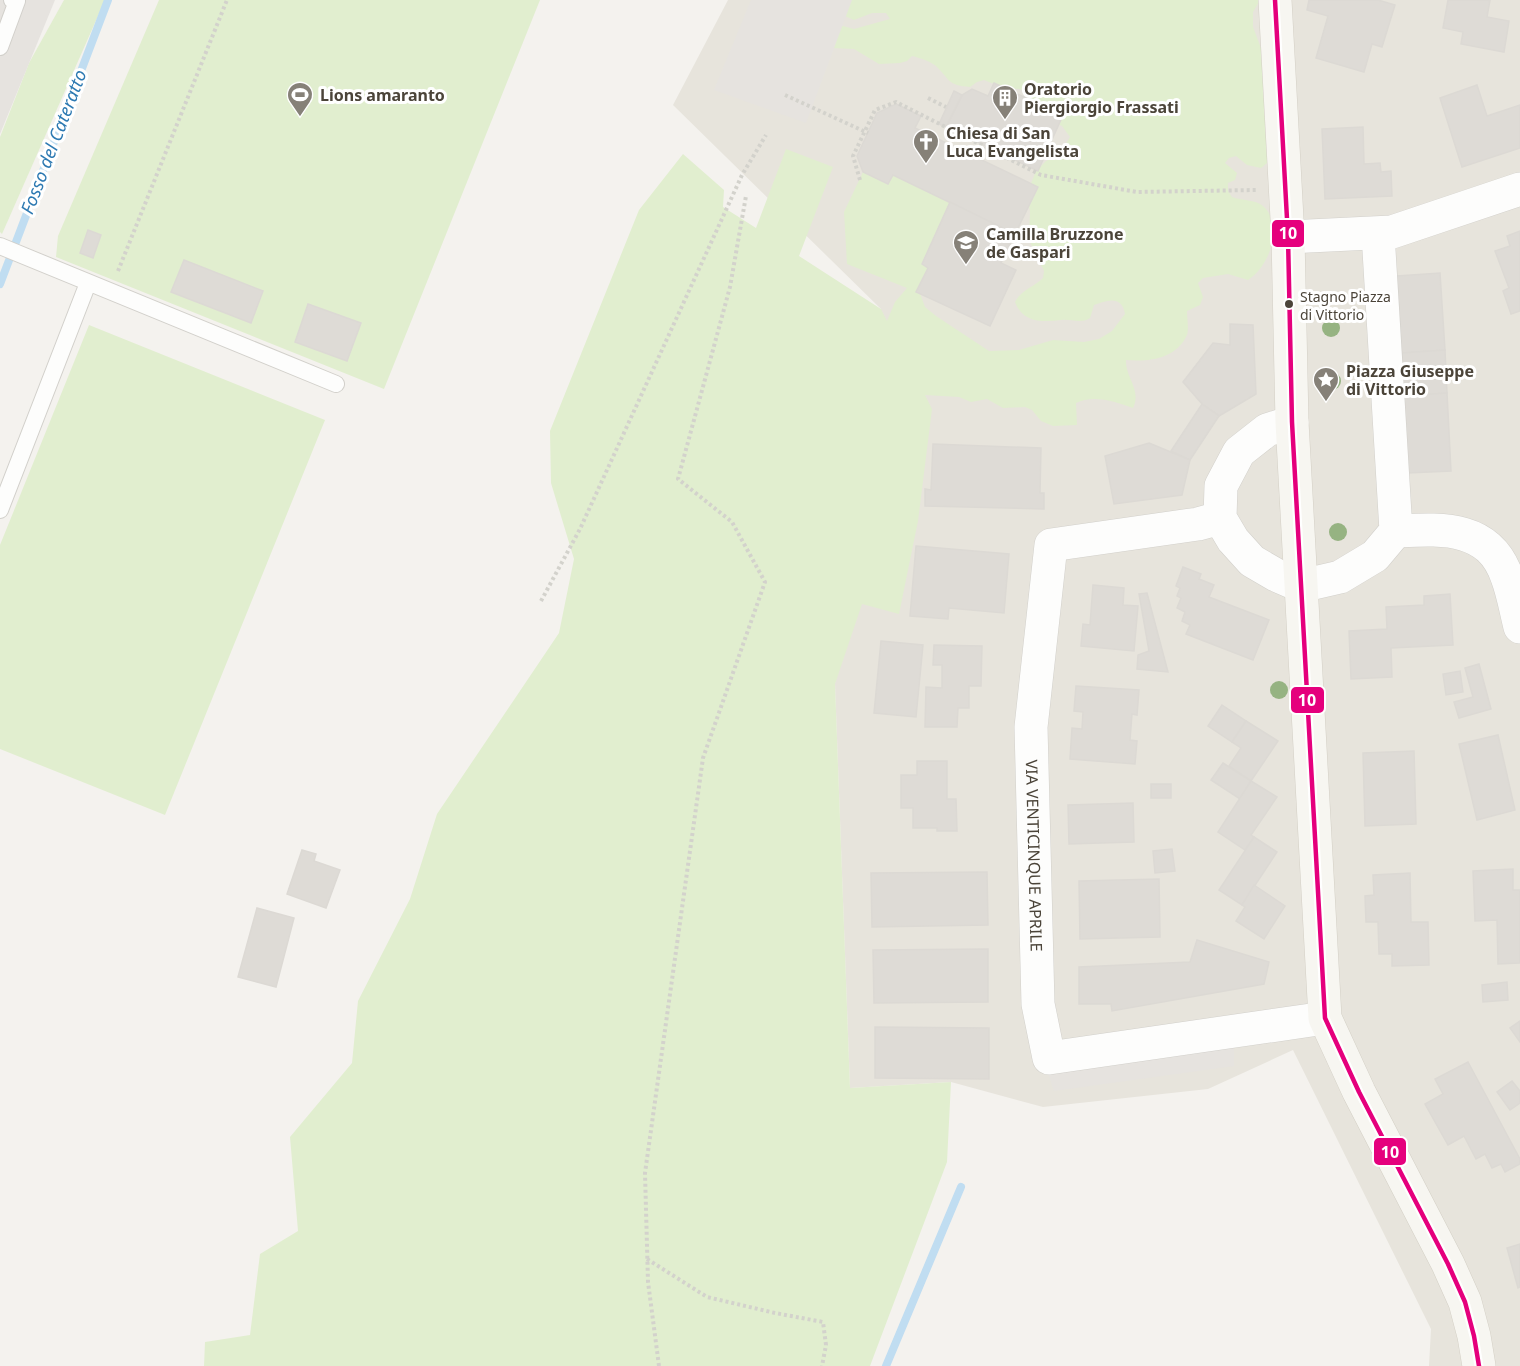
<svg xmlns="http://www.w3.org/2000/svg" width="1520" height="1366" viewBox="0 0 1520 1366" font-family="'Noto Sans',sans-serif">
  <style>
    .residential { fill: #e7e4dc }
    .green { fill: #e1eecf }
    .parking { fill: #e6e3df }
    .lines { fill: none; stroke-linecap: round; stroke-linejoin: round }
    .stream { stroke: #c0ddf1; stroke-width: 8 }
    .building { fill: #dedbd6; stroke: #dcd9d4; stroke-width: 1.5 }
    .lane-casing { stroke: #d2d0cb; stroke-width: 18 }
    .street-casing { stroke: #d2d0cb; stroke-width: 34 }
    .secondary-casing { stroke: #d3cfc5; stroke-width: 34 }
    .path { stroke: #d3d2cc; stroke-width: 4; stroke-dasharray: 3 3; stroke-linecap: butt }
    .lane { stroke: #fdfdfc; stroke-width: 16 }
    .street { stroke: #fdfdfc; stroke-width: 33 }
    .secondary { stroke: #f7f6f1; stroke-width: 33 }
    .bus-1-casing { stroke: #fff; stroke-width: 9 }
    .bus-1 { stroke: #e5007d; stroke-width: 4.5 }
    .tree { fill: #96b382 }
    .bus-dot { fill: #4b4439; stroke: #fff; stroke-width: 2 }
    .labels { text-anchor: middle; stroke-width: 6; stroke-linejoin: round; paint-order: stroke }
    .bus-label { font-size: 14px; fill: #4b4439; stroke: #fff; text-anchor: start }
    .poi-label { font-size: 16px; font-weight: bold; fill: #4b4439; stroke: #fff; text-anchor: start }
    .street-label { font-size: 16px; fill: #4b4439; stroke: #fff }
    .water-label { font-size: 18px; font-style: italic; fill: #2e7ab2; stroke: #fff }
    .line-badge { stroke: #fff; stroke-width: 2 }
    .badge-label { font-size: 16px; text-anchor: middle; font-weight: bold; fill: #fff }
  </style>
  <rect width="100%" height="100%" fill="#f4f2ee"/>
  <polygon class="residential" points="728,0 1520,0 1520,1366 1429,1366 1431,1329 1293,1050 1208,1089 1043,1107 951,1082 850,1088 835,684 881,309 673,105"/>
  <g class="green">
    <polygon points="64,0 105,0 2,234 0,232 0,137 29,63"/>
    <polygon points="159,0 540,0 384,389 56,257 58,236"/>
    <path d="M828,0h432l-7,12v15l8,21 13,57 -2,54 -11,9 -14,-3 -11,-9 -7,2 -4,5 12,10 -2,7 -7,3v8l4,6c10,4 23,2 31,9 22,19 6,61 -15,74l-20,-6 -25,4 -5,5 5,14 -3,8 -13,6c0,7 2,18 0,24 -11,24 -38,27 -61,25 -1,17 16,30 7,48 -16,-6 -40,-14 -57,-5l1,22 -24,1 -12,-5 -9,-11 -7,-3 -22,1 -16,-9 -16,3 -12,-5 -34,-2 7,14 -14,112 -19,93 -37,-10 -27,80 15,404 101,-6 -4,80 -77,204h-666l1,-24 45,-7 10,-81 38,-23 -8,-94 62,-74 6,-62 52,-102 27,-85 122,-181 15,-74 -23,-76 -1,-52 89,-221 44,-56 41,36 -1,17 33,21 30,-79 47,18 -34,89 82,53 6,12 8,-19 12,-14 -60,-24 -3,-52 19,-40 25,12 5,-9 57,27 -28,61 6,5 -10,20 7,19 11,9 53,35 30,-1 34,-10 31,2 15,-3 13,-8 13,-17c-3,-19 -18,-14 -31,-9l-4,13c-9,6 -18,1 -29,2 -18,2 -38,3 -46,-18 6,-12 19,-15 28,-24l1,-7 -15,-31 1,-29 -3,-14 1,-6 8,-20 10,-10 13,-6 11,-18 -8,-11 -19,-8 -11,-10 -2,-15 -11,-4 -15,-1 -20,-8 -7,2 -7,5c-21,-2 -19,-5 -32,-19 -5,-6 -18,-10 -26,-12l-5,5 -7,2 -21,1 -25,-15 -22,-1v-25l22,6 36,-10 -4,-6h-14l-18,7 -14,-6z"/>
    <polygon points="89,325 325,420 165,815 0,749 0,545"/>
  </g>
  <g class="parking">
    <polygon points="0,0 55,0 0,134"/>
    <polygon points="751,0 852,0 806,123 714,90"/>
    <polygon points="1234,1044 1234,1066 1054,1091 1048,1073"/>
  </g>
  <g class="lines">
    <g class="stream">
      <polyline points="0,284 108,0"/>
      <polyline points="886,1366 961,1187"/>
    </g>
  </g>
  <g class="building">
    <polygon points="1309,0 1378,0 1395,5 1382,47 1372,44 1364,72 1316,58 1328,16 1307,10"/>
    <polygon points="1448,0 1490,0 1487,17 1509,21 1504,52 1461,44 1463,32 1443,28"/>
    <polygon points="994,83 1063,115 1038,171 946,127 962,95 972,89 988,96"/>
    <polygon points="1477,85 1487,116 1520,105 1520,148 1462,167 1440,98"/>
    <polygon points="954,91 962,95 946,127 939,124"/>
    <polygon points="896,104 921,116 915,128 1038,187 1015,234 893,175 888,184 863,172 857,156 877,113"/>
    <polygon points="1363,127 1364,164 1380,163 1381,172 1391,171 1392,196 1325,199 1322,129"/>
    <polygon points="950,202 1015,234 1001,263 1016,270 990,326 916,292 928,268 922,264"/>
    <polygon points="88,230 101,235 93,258 80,253"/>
    <polygon points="1520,231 1520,311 1511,314 1503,291 1509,288 1495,251 1510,246 1507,236"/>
    <polygon points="184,260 263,291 251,323 171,292"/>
    <polygon points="1440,273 1445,350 1402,353 1397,276"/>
    <polygon points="308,304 361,323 347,361 295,342"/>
    <polygon points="1230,324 1253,325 1256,394 1219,416 1202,404 1183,382 1213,343 1230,345"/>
    <polygon points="1445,350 1447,393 1404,396 1402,353"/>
    <polygon points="1447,393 1451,471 1408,473 1404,396"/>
    <polygon points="1202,404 1219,416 1190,460 1171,451"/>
    <polygon points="1149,443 1190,460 1182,495 1114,504 1105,456"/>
    <polygon points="933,444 1041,448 1040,493 1044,493 1044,509 925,506 925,489 931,490"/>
    <polygon points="916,546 1009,554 1004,613 949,608 948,619 910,616"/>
    <polygon points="1183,567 1201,574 1199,579 1214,585 1209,597 1269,620 1253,660 1186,634 1190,625 1182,621 1185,612 1177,608 1181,598 1177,596 1180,588 1176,586"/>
    <polygon points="1093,585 1124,588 1123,605 1138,606 1134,651 1081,646 1083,624 1090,625"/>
    <polygon points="1147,593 1168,672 1137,669 1138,655 1149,651 1139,594"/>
    <polygon points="1450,594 1453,645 1391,648 1392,677 1351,679 1349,631 1387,629 1386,607 1424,605 1424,596"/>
    <polygon points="881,641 923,645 916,717 874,713"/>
    <polygon points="934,645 982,646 981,686 969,686 969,708 958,708 957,727 925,727 926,687 942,688 942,665 933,665"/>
    <polygon points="1479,664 1491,709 1459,718 1454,702 1473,697 1465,668"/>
    <polygon points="1460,671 1463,692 1446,695 1443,674"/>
    <polygon points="1076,686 1139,690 1137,715 1132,714 1130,740 1137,741 1135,764 1070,759 1072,728 1082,729 1083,712 1074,711"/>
    <polygon points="1222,705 1246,721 1232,742 1208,726"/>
    <polygon points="1246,721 1278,741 1251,781 1229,766 1241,748 1232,742"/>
    <polygon points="1498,735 1515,810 1477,820 1459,744"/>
    <polygon points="1414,751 1416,824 1365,826 1363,753"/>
    <polygon points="917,761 947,761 947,799 956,799 957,831 937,831 937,828 913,828 913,808 901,808 901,775 917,775"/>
    <polygon points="1223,763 1251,781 1240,799 1211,780"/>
    <polygon points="1251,781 1277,797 1251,835 1254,837 1245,850 1218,832"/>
    <rect x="1151" y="784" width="20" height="14"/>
    <polygon points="1133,803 1134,842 1069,844 1068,805"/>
    <polygon points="1254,837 1277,852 1242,905 1219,890"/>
    <polygon points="1172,849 1175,871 1155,873 1153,851"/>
    <polygon points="302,850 316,854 314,861 340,870 326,908 287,894"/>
    <polygon points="1513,869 1513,890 1520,890 1520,963 1498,964 1497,920 1475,921 1473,871"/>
    <polygon points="987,872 988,925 872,927 871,873"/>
    <polygon points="1410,873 1411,922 1428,922 1429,965 1392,966 1392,954 1379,954 1378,922 1366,922 1365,896 1374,895 1373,875"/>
    <polygon points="1159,879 1160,937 1080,939 1079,881"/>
    <polygon points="1254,885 1285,906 1264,939 1236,921 1245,907 1242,905"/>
    <polygon points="257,908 294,918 276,987 238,977"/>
    <polygon points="1197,940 1269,962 1264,984 1112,1011 1111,1004 1079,1004 1079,967 1190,962"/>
    <polygon points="988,949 988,1002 874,1003 873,950"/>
    <polygon points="1507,982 1508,1000 1483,1002 1482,985"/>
    <polygon points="1520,1021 1520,1042 1510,1028"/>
    <polygon points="875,1027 989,1028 989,1079 875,1078"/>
    <polygon points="1468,1062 1520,1159 1520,1164 1505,1172 1501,1164 1492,1168 1485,1154 1476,1159 1464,1136 1448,1145 1425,1104 1443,1094 1435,1079"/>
    <polygon points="1512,1081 1520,1091 1520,1103 1510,1110 1497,1092"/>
    <polygon points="1520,1244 1520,1287 1518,1288 1507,1248"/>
  </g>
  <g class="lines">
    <defs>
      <g id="lane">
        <polyline points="0,47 17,1 12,0"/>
        <polyline points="0,246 336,384"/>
        <polyline points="0,510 88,283"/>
      </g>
      <g id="street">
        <polyline points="1288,237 1392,232 1520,189"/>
        <polyline points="1292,422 1267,430 1239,452 1221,486 1220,518 1233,540 1252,561 1276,575 1301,586 1340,577 1375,556 1396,531 1378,234"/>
        <path id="s1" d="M1220,518l-22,6 -147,21 -20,182 7,277 11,54 276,-40"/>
        <path d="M1396,531c46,-2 93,-6 111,46 6,16 9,34 13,50"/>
      </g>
      <polyline id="secondary" points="1275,0 1288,237 1292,422 1325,1018 1359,1092 1448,1264 1465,1302 1474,1336 1479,1366"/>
    </defs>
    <use href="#lane" class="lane-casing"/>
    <use href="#street" class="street-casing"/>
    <use href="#secondary" class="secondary-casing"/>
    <g class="path">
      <polyline points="785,95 868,133"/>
      <polyline points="928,98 946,107"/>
      <polyline points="860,180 853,156 875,110 896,102 1041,175 1137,192 1257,190"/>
      <polyline points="118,271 227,0"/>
      <polyline points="541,601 580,529 742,175 766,135"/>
      <polyline points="647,1259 707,1297 775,1313 823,1322 826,1345 822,1366"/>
      <polyline points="659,1366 648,1282 645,1173 703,758 765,582 732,522 678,479 730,287 746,196"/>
    </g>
    <use href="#lane" class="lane"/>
    <use href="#street" class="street"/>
    <use href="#secondary" class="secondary"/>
    <defs>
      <polyline id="bus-1" points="1275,0 1288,237 1292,422 1325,1018 1359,1092 1448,1264 1465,1302 1474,1336 1479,1366"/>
    </defs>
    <use href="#bus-1" class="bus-1-casing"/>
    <use href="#bus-1" class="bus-1"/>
  </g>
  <g class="tree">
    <circle cx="1331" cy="328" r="9"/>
    <circle cx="1332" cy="381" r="9"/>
    <circle cx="1338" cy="532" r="9"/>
    <circle cx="1279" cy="690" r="9"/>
  </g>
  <defs>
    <symbol id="stadium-pin" viewBox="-11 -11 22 30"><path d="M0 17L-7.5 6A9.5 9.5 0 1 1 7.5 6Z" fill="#868178" stroke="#fff"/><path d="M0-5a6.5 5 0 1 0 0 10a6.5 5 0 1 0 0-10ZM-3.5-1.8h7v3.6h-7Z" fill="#fff"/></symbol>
    <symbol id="building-pin" viewBox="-11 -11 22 30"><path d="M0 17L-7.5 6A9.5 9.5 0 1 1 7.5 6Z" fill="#868178" stroke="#fff"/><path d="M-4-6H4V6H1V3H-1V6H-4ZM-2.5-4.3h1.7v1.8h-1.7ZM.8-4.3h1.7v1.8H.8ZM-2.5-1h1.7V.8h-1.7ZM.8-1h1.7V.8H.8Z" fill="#fff"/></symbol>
    <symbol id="church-pin" viewBox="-11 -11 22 30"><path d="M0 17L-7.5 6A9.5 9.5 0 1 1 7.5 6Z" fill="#868178" stroke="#fff"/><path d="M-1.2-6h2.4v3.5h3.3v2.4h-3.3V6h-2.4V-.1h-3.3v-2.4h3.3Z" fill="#fff"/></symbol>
    <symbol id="school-pin" viewBox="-11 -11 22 30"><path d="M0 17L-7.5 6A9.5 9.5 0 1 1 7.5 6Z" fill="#868178" stroke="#fff"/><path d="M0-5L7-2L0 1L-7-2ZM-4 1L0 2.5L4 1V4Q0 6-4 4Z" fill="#fff"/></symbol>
    <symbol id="sight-pin" viewBox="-11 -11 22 30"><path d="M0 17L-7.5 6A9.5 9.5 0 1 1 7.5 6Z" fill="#868178" stroke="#fff"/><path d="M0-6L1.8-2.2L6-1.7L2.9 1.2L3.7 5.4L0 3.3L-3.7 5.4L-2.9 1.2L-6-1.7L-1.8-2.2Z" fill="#fff"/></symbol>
  </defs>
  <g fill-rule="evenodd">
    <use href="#stadium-pin" x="285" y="80" width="30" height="40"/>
    <use href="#building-pin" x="990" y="83" width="30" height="40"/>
    <use href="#church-pin" x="911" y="127" width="30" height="40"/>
    <use href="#school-pin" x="951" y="228" width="30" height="40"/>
    <use href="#sight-pin" x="1311" y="365" width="30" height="40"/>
  </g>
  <circle class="bus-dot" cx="1289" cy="304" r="5"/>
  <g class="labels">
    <g class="bus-label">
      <text x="1300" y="302">Stagno Piazza<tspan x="1300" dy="18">di Vittorio</tspan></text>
    </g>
    <g class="poi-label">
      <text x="1024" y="95">Oratorio<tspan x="1024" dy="18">Piergiorgio Frassati</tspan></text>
      <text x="320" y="101">Lions amaranto</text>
      <text x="946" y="139">Chiesa di San<tspan x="946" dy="18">Luca Evangelista</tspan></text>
      <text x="986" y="240">Camilla Bruzzone<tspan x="986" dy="18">de Gaspari</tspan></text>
      <text x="1346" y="377">Piazza Giuseppe<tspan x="1346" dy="18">di Vittorio</tspan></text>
    </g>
    <g class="street-label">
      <text dy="6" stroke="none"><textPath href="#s1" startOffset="483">VIA VENTICINQUE APRILE</textPath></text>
    </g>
    <g class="water-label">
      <text transform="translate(54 142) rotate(-69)" y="6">Fosso del Cateratto</text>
    </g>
  </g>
  <g class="line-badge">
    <rect x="1271" y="219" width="34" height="29" rx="6" fill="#e5007d"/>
    <rect x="1290" y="686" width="35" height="28" rx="6" fill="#e5007d"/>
    <rect x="1373" y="1137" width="34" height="29" rx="6" fill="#e5007d"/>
  </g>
  <g class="badge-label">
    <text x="1288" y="239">10</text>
    <text x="1307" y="706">10</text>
    <text x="1390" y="1158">10</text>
  </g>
</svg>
